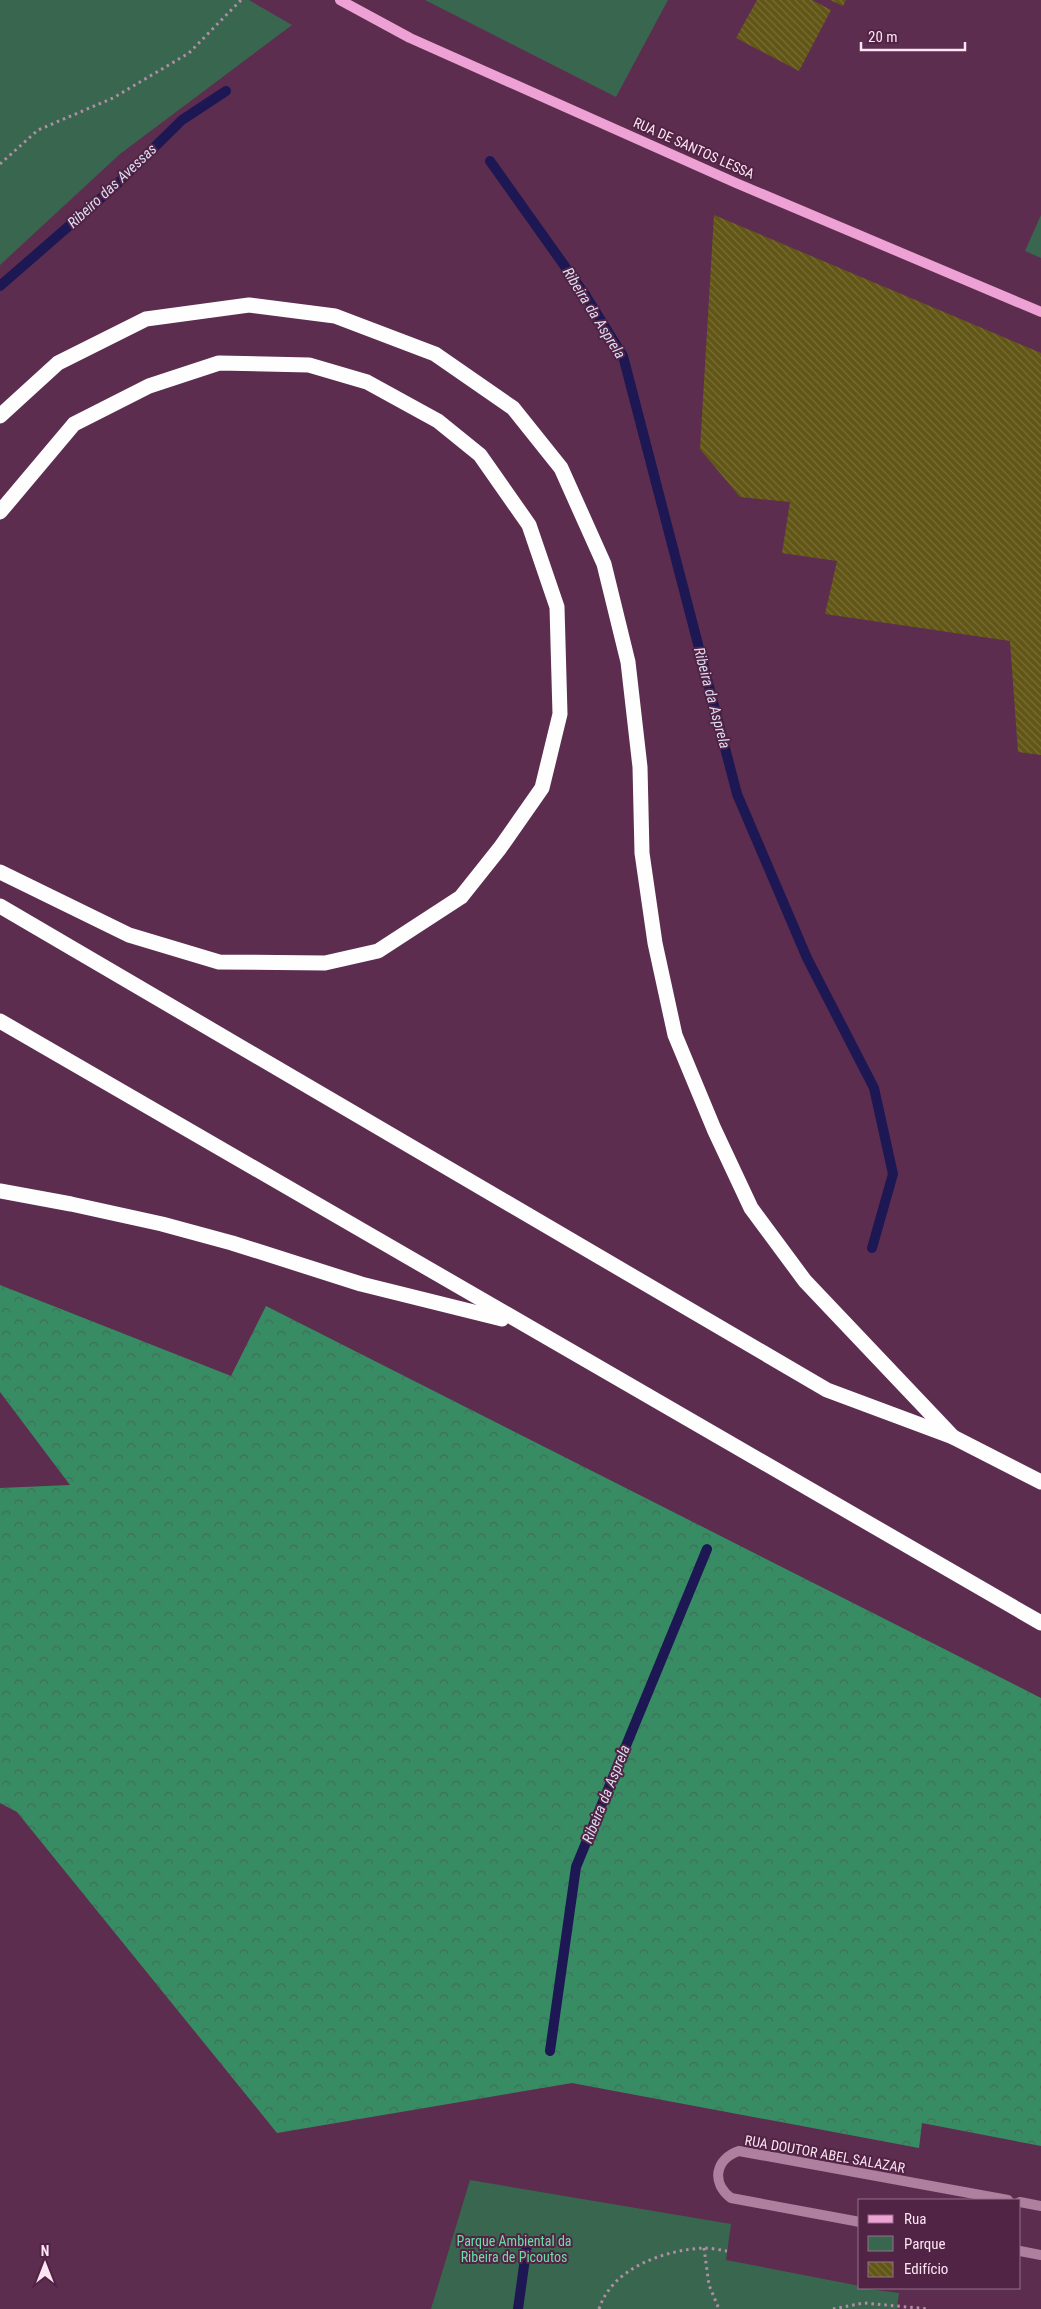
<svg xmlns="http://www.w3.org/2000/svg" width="1041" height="2309" viewBox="0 0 1041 2309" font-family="'Roboto Condensed',sans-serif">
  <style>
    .green { fill: #39664e }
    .forest { fill: url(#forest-crowns) }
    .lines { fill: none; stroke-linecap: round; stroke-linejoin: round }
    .stream { stroke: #1d1854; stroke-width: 10 }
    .building { fill: url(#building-back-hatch) }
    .path { stroke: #b28ea6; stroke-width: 3; stroke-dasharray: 2.5 4; stroke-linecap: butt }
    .tertiary { stroke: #af7f9f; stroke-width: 10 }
    .secondary { stroke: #eda1d4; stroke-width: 10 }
    .motorway { stroke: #fefefe; stroke-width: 15 }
    .labels { text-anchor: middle; stroke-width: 4; stroke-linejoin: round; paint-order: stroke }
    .street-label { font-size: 14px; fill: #fce4f3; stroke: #512344 }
    .park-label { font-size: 14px; fill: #6cdea5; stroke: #512344 }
    .water-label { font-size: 15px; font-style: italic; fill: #daddf0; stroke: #512344 }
  </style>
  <defs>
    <pattern id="forest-crowns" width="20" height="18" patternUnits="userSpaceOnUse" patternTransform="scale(1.25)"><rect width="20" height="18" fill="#388c63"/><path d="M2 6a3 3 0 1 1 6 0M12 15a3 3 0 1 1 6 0" fill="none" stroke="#406f59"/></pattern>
    <pattern id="building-back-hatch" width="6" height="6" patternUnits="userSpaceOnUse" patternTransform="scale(1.25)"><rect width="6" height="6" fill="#615615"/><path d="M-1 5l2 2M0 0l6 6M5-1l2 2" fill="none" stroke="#796e38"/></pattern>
  </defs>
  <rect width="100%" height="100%" fill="#5d2d4f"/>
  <g class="green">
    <polygon points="0,0 249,0 292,25 120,154 0,265"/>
    <polygon points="425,0 668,0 616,97"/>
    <polygon points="1041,215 1041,258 1025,251"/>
    <polygon points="470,2180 731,2224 726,2260 860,2286 860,2288 899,2293 897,2309 431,2309"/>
  </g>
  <polygon class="forest" points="0,1285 231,1376 266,1306 1041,1698 1041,2146 922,2123 919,2148 572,2083 277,2133 17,1812 0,1803 0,1488 70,1485 0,1392"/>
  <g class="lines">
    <g class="stream">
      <polyline points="490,161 586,296 623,356 737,794 807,958 874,1088 893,1174 872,1248"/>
      <polyline points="0,286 116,185 182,120 226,91"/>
      <polyline points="550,2051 576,1867 707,1549"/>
      <polyline points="518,2309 527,2244"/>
    </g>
  </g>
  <g class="building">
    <polygon points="757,0 812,0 831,10 799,71 736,38"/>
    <polygon points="830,0 846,0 843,6"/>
    <polygon points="714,215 1041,353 1041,755 1018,752 1010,641 825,614 837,561 782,553 790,502 740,497 700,449"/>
  </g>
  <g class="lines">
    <g class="path">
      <polyline points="0,164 38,130 113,98 189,53 241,0"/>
      <polyline points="704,2248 709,2285 719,2309"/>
      <path d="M599,2309c13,-41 65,-59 105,-61 7,0 16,2 23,3"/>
      <polyline points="833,2309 864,2303 929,2309"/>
    </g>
    <g class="tertiary">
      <polyline points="1020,2202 1041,2206"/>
      <path d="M860,2222l-129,-24c-20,-15 -16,-39 8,-47l269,49"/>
      <polyline points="1020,2251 1041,2255"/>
    </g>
    <polyline class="secondary" points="340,0 410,38 736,183 1041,312"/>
    <g class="motorway">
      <polyline points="0,416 58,363 146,319 249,305 335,316 435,354 513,408 561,468 604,564 628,662 640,767 642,853 655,943 675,1035 714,1129 751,1208 805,1281 953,1437"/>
      <polyline points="0,512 74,424 149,386 219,363 309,365 367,382 438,421 480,455 529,525 557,607 560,714 542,788 500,848 461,897 378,951 325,963 219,962 129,935 0,872"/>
      <polyline points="0,906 827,1390 953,1437 1041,1482"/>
      <polyline points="0,1021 1041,1623"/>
      <polyline points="0,1191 71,1204 162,1224 232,1243 361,1284 502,1319"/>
    </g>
  </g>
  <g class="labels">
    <g class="street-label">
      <text transform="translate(694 148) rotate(24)" y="5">RUA DE SANTOS LESSA</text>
      <text transform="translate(825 2154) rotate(10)" y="5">RUA DOUTOR ABEL SALAZAR</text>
    </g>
    <g class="park-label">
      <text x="514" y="2246">Parque Ambiental da<tspan x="514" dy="16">Ribeira de Picoutos</tspan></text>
    </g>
    <g class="water-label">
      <text transform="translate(112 186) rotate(-43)" y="5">Ribeiro das Avessas</text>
      <text transform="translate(594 313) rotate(58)" y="5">Ribeira da Asprela</text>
      <text transform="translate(712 698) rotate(75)" y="5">Ribeira da Asprela</text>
      <text transform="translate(606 1794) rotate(-68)" y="5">Ribeira da Asprela</text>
    </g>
  </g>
  <rect x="858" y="2199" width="162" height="90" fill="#512344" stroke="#95708a"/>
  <rect x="868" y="2215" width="25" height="8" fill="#eda1d4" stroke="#95708a"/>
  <text x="904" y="2224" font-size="15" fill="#fce4f3">Rua</text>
  <rect x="868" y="2236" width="25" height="15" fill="#39664e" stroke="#95708a"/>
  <text x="904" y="2249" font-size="15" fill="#fce4f3">Parque</text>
  <rect x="868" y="2262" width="25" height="15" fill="url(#building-back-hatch)" stroke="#95708a"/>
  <text x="904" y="2274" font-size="15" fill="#fce4f3">Edifício</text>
  <g transform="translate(45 2264)" stroke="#512344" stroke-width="4" paint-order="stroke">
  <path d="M0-4L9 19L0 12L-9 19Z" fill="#fce4f3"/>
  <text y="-8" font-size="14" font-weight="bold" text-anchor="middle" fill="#fce4f3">N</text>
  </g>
  <path d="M861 42v8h104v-8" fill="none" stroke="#fce4f3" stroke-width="2.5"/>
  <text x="868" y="42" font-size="15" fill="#fce4f3" stroke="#512344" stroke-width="4" paint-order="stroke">20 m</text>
</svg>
